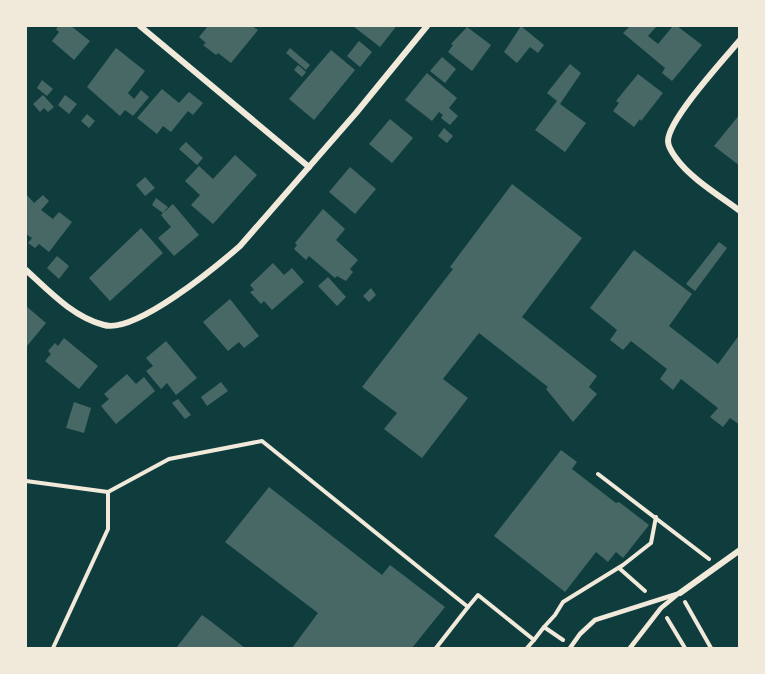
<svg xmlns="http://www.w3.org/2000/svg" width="765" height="674" viewBox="0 0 765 674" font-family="'Roboto Condensed',sans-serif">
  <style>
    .building { fill: #486865 }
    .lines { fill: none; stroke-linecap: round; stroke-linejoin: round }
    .path { stroke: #f1e9da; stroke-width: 4 }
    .service { stroke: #f1e9da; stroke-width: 4.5 }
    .minor { stroke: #f1e9da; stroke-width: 6 }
  </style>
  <rect width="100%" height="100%" fill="#0f3d3e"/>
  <g class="building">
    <polygon points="59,26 71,26 90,41 74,60 52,41 59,32 56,29"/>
    <polygon points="208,26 252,26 258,30 231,63 218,53 216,55 203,45 206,43 199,37"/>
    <polygon points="353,26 395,26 395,28 380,47"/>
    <polygon points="521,26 544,45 538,53 530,47 517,63 504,52"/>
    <polygon points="630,26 657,26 648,36 658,44 673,26 677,26 702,45 672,81 662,73 665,68 623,33"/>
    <polygon points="467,27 491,45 472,71 448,52 453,45 451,44"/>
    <polygon points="359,41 372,52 360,67 347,56"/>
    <polygon points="116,48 145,71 128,93 134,99 141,90 149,97 133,116 125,110 120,116 87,87"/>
    <polygon points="290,48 310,65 306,70 286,53"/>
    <polygon points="331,50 355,70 314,120 289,99"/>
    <polygon points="442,57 456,69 445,83 430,71"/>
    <polygon points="570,64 581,73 560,104 586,123 565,152 535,130 557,101 547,93"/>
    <polygon points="298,65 306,72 302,77 294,70"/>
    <polygon points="427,73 457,98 449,108 458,116 450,125 441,118 443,115 439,112 432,121 405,100"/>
    <polygon points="638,74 663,93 641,121 640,119 634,127 613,111 619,103 616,101"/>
    <polygon points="42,80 53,89 47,96 37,88"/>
    <polygon points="162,89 179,103 189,92 203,103 193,115 188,111 171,132 163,126 157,134 137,118"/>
    <polygon points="43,95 54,107 48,112 44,108 40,112 33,104"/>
    <polygon points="65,95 77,104 69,114 58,105"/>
    <polygon points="87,114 95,121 89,128 81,121"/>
    <polygon points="740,114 740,166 714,146"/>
    <polygon points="390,119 413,138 392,163 369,144"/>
    <polygon points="444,128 453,136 447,143 438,136"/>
    <polygon points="186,142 203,158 197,165 179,149"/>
    <polygon points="235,155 257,175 213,224 191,205 200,195 185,181 199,166 213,179"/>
    <polygon points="350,167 376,189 355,214 329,192"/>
    <polygon points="145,177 155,188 145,196 136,185"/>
    <polygon points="512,184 582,238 522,317 597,376 589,387 597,394 573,422 546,389 548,387 479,333 443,379 468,398 422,458 384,429 397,413 362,387 453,269 450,267"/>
    <polygon points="26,194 34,203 43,195 49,201 41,210 53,219 59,212 72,222 49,252 39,244 35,248 28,243 32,238 26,234"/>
    <polygon points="156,198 168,207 163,213 173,204 199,235 174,256 158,238 171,227 161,215 163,213 152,205"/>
    <polygon points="323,209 345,229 336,240 358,260 350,269 353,272 346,281 337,276 335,278 309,256 306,260 294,249 297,245 295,243"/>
    <polygon points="141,228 163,253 110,301 89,278"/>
    <polygon points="719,242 727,248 695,291 686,284"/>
    <polygon points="634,250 692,294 669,326 718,364 740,334 740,425 730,418 723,427 710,417 718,408 681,379 673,390 660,379 667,369 631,341 623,350 610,340 617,330 590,308"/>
    <polygon points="57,256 69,266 59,279 47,268"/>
    <polygon points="273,263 284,275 292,268 304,282 272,310 264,301 261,304 250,292 254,290 250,285"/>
    <polygon points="328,277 346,297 337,306 318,286"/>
    <polygon points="371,288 376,295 369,302 363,296"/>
    <polygon points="230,299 259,336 244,348 239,342 228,351 203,322"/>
    <polygon points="26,306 46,323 27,346 26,344"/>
    <polygon points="64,338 98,366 79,389 45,361 51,354 48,351 55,343 58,346"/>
    <polygon points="166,341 197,378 176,395 167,383 161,389 146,371 153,366 146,358"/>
    <polygon points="127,374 136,384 144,377 155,391 116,424 101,406 109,399 104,394"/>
    <polygon points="221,382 228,391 207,406 201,397"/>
    <polygon points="178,399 191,415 185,419 172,403"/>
    <polygon points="74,402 91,408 84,433 66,428"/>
    <polygon points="561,450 577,462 572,469 616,503 619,502 649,525 623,558 616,552 608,562 596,552 565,592 494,536"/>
    <polygon points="269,487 382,575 390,565 445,607 412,648 292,648 318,613 225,542"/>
    <polygon points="202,615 209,620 245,648 176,648"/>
  </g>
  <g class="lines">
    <g class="path">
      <polyline points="598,474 709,559"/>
      <polyline points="26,481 108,492 169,459 262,441 468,607 478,595 534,640 544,627 563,640"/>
      <polyline points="619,568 645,591"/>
      <polyline points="685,602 711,648"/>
      <polyline points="667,618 685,648"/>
      <polyline points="544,627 555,615 563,602 623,565 651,543 656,517"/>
      <polyline points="53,648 108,529 108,492"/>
      <polyline points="436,648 468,607"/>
      <polyline points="527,648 534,640"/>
    </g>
    <g class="service">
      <polyline points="570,648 580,634 595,620 680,593"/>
      <polyline points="630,648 661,608 678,594"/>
    </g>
    <g class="minor">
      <polyline points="140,26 309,167"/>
      <path d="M740,40c-16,19 -72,80 -72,101 0,5 5,13 8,17 14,20 44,38 64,53"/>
      <path d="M26,270c23,21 47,47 78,55 31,9 112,-58 136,-79l116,-133 71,-87"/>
      <polyline points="680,593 740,550"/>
    </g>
  </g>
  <rect width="765" height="674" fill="none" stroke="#f1e9da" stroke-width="54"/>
</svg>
